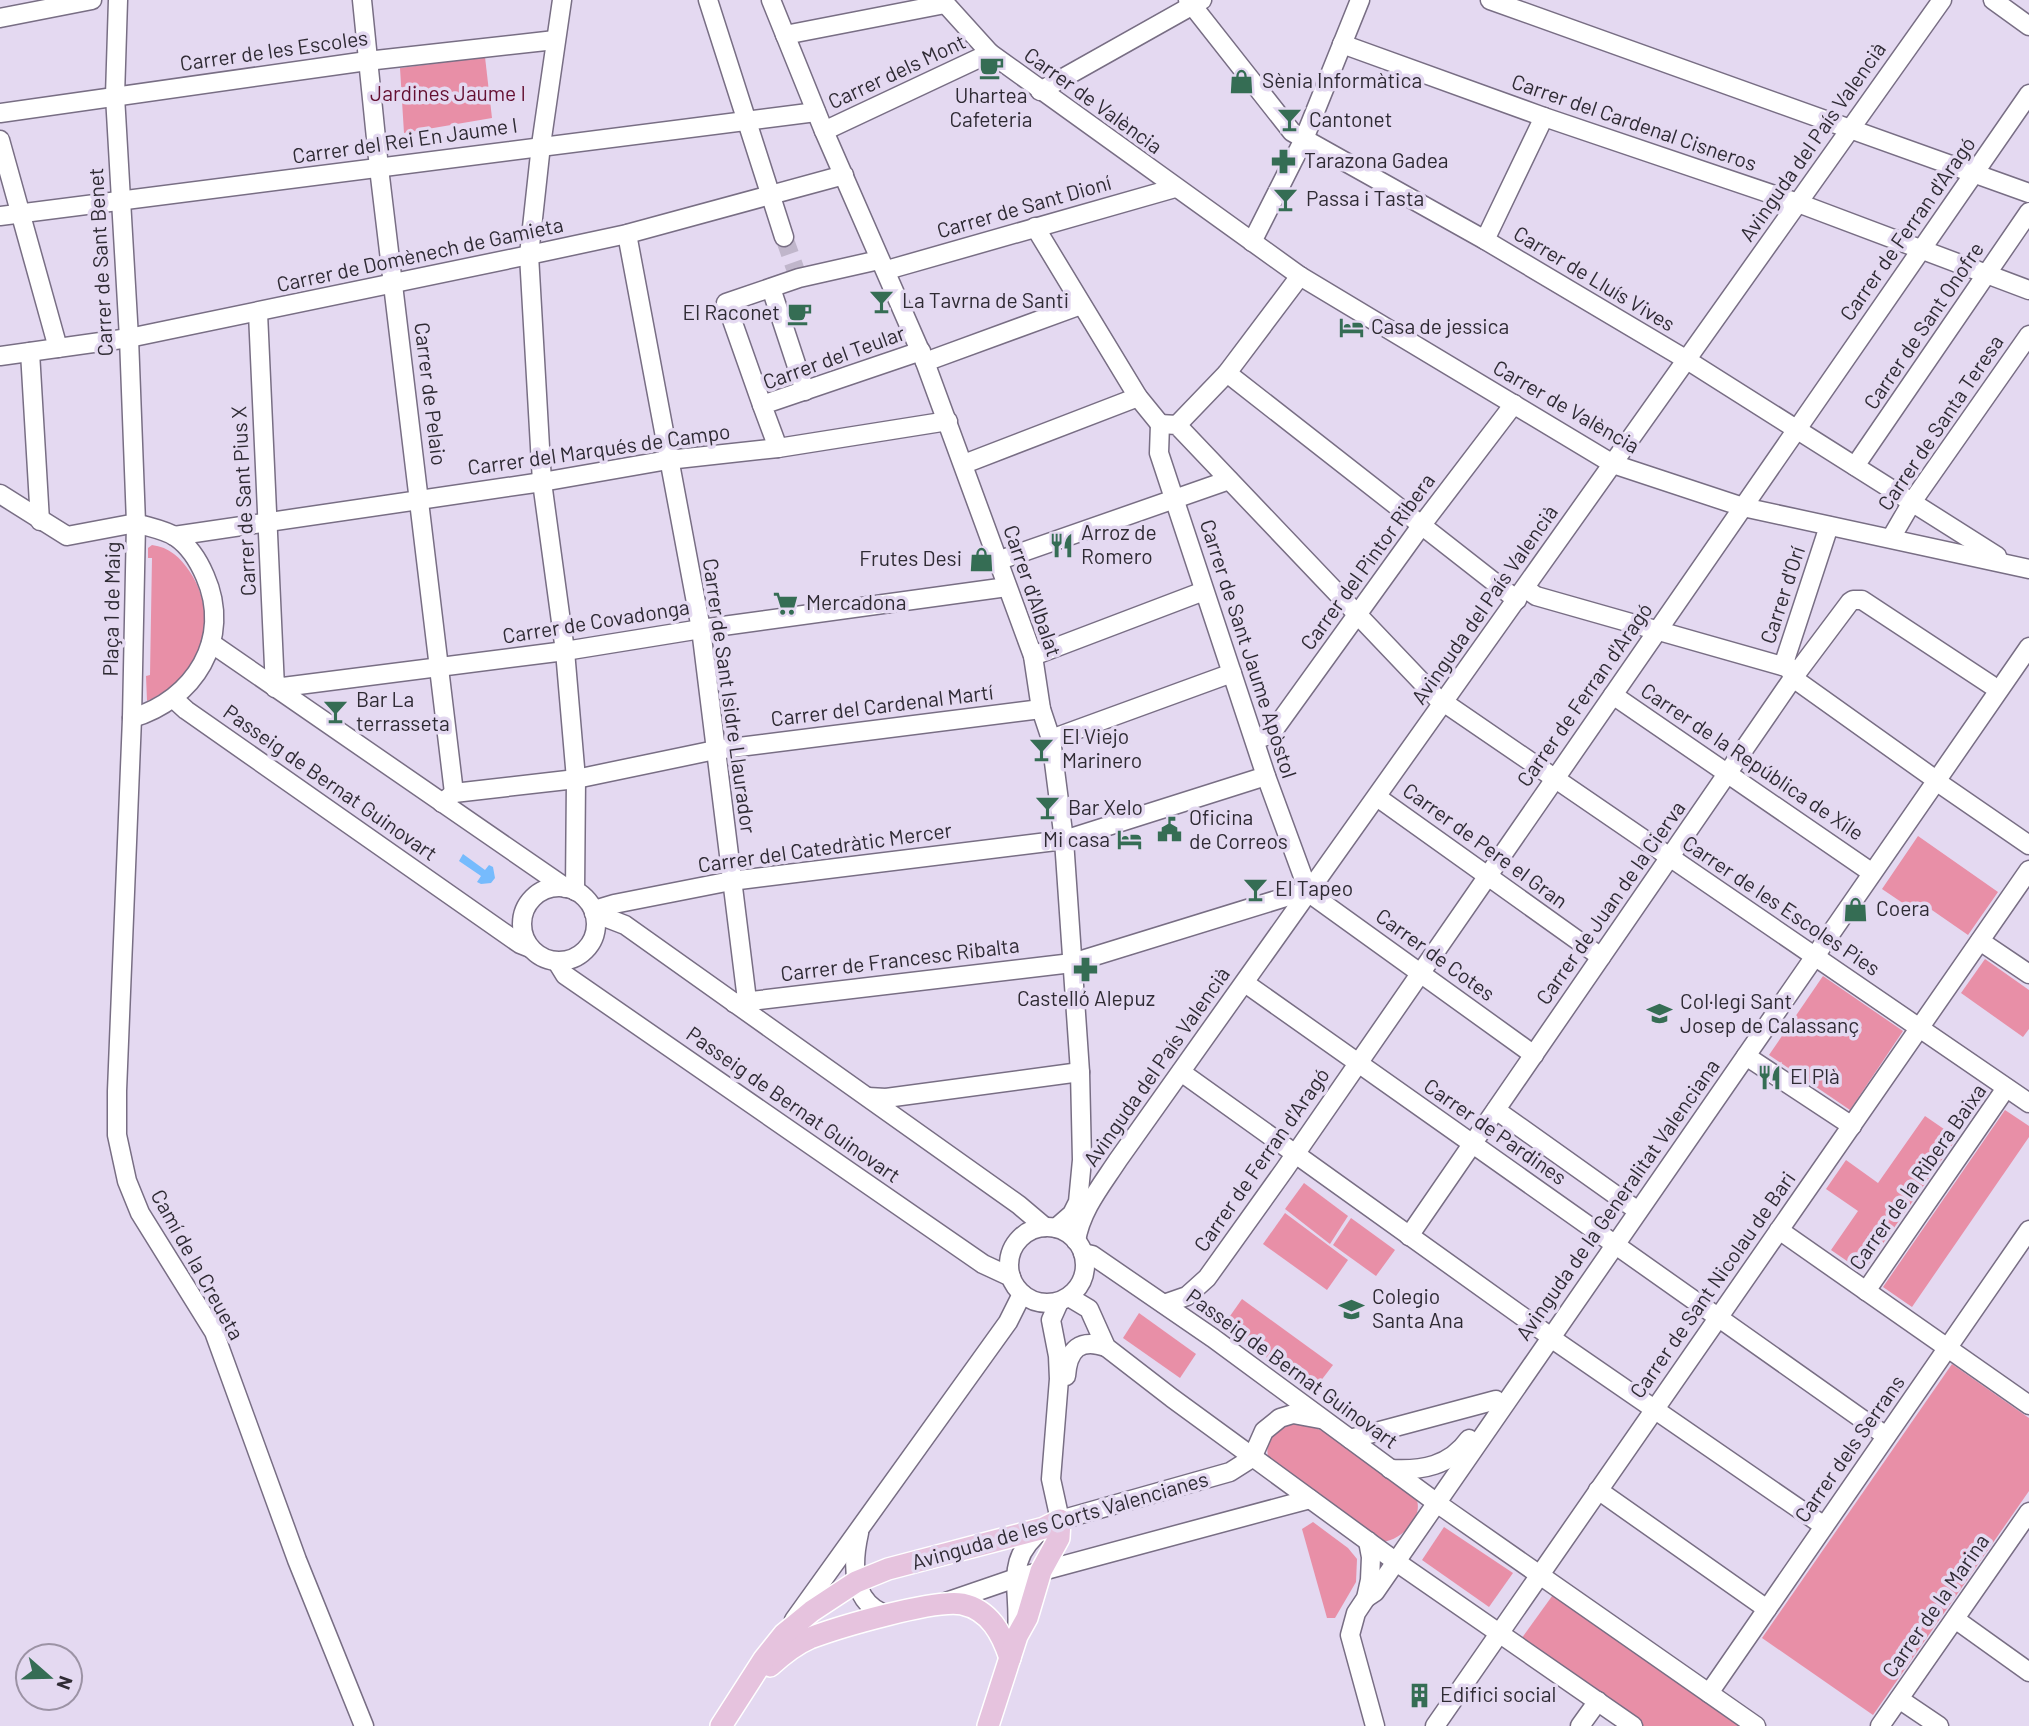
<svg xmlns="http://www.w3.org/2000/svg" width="2029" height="1726" viewBox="0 0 2029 1726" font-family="Barlow,sans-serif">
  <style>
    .green { fill: #e88fa7 }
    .water { fill: #76bbfd }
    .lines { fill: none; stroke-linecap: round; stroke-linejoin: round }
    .minor-tunnel { stroke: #c0b6cb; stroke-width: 18; stroke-dasharray: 18 9; stroke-linecap: butt }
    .minor-casing { stroke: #786e84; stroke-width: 21 }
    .major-casing { stroke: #fff; stroke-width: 24 }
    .minor { stroke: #fff; stroke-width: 18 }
    .major { stroke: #e6c3de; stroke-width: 21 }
    .labels { text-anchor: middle; stroke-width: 7; stroke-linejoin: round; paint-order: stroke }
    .street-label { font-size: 21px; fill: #2f2b34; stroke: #e4d9f1 }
    .poi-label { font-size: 21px; fill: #2f2b34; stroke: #e4d9f1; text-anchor: start }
    .park-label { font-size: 21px; fill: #641031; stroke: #e4d9f1 }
  </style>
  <rect width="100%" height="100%" fill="#e4d9f1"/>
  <g class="green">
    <polygon points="485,57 492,118 404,133 400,68"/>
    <path d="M152,545c17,2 29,13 38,27 32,48 8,108 -43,129l-1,-25 4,-1 2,-117h-4v-10z"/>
    <polygon points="1918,836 1998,892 1968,935 1929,908 1922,916 1882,889"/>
    <polygon points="1985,959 2029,990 2029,1029 2023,1037 1961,993"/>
    <polygon points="1823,976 1903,1031 1850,1110 1769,1055"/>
    <polygon points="2005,1110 2029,1126 2029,1137 1912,1307 1883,1287"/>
    <polygon points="1925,1116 1957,1138 1863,1272 1831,1250 1858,1211 1826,1189 1846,1160 1878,1183"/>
    <polygon points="1304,1183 1348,1216 1330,1244 1285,1209"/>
    <polygon points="1285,1213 1348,1260 1327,1290 1263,1244"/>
    <polygon points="1351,1218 1395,1250 1376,1276 1333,1245"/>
    <polygon points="1242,1299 1333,1365 1313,1391 1223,1326"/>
    <polygon points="1139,1313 1196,1354 1180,1378 1123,1338"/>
    <polygon points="1952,1364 2029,1418 2029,1491 1873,1715 1762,1638"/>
    <path d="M1301,1422l24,10 91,66c9,19 -16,43 -34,44l-112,-79c-6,-15 -2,-31 14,-38 4,-2 12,-2 17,-3z"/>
    <polygon points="1313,1522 1348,1548 1357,1559 1356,1582 1335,1618 1327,1618 1302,1529"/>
    <polygon points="1444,1527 1513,1573 1489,1607 1422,1560"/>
    <polygon points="1555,1592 1748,1726 1640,1726 1519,1642"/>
  </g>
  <polygon class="water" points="463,854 485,870 489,865 493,867 495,878 491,883 481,884 477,882 481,876 459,861"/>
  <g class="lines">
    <polyline class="minor-tunnel" points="784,237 797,274"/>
    <defs>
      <g id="minor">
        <polyline points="118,0 115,96 129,338 136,523 132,718 117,1091 117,1135 127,1181 140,1213 214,1332 297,1560 364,1726"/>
        <polyline points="362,0 379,168 454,793"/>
        <polyline points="562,0 541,145 529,255 542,482 565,651 576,779 575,891"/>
        <polyline points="708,0 784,237"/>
        <polyline points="771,0 824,131 925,362 1033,656 1041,709 1051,739 1064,840 1080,1072 1082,1160 1078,1202 1072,1214 1056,1228"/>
        <polyline points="942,0 990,53 1300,276 1613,464 1743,507 2029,569"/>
        <polyline points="1188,0 1292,132 1485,240 1687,360 1997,556"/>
        <polyline points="1490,0 2029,193"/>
        <polyline points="1993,0 2029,26"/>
        <polyline points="0,18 92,0"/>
        <polyline points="785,35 945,4"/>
        <polyline points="1342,44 1544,117 1798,203 2029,290"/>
        <polyline points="1040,91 1202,0"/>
        <polyline points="0,113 367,61 555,40"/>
        <polyline points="824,131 990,53"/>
        <polyline points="0,140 58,348"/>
        <polyline points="0,216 816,112"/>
        <polyline points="1035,227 1138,397 1160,424"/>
        <polyline points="627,234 701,629 747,1000"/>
        <polyline points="1485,240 1544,117"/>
        <polyline points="1252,242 1304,139 1360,0"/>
        <polyline points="887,270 1175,188"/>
        <polyline points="771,288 805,391"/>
        <polyline points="258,313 275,688 565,651 701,629 1007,587"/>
        <polyline points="30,352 40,521"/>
        <polyline points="0,356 129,338 529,255 627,234 844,175"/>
        <polyline points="925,362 1081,305"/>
        <polyline points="1227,373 1517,600"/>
        <polyline points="762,405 726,303 799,278 879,260"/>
        <polyline points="1160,424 1177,425 1436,697 2029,1103"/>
        <polyline points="1160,424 1159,453 1266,776 1309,893 1534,1055"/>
        <polyline points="1177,425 1227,373 1300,276"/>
        <polyline points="778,448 762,405 921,351"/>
        <polyline points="964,464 1138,397"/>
        <polyline points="1855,466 2029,212"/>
        <polyline points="0,494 67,536 136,523"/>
        <polyline points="174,536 542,482 668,460 778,448 948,421"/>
        <polyline points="1891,538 1912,502 2029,335"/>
        <polyline points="997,561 1229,480"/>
        <polyline points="1525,588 1536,596 1789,668"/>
        <polyline points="211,643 566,888"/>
        <polyline points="1033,656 1204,591"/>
        <polyline points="1792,675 1785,660 1829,526"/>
        <polyline points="1793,678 1929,775"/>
        <polyline points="1613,695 1865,868"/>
        <polyline points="174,699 186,710 520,944 530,948"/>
        <path d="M132,718c62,-18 101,-79 73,-142 -6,-14 -16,-30 -29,-39 -10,-7 -28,-10 -40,-14"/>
        <polyline points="1051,739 1232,673"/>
        <polyline points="1255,740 1271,734 1421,526 1514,404"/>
        <polyline points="1936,781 2029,845"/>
        <polyline points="1377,797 1601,957"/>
        <polyline points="442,803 454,793 576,779 715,750 1041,709"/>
        <circle cx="559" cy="924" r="37"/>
        <polyline points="594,910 614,904 731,881 1064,840 1266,776"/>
        <polyline points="594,913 625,925 1019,1205 1045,1227"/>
        <polyline points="1980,941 2029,974"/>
        <polyline points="557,962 565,975 983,1264 1011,1277"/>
        <polyline points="1245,983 1886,1436"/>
        <polyline points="734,1003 1072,963 1299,893 1309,893"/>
        <polyline points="1746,1056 1852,1126"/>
        <polyline points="1181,1072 1544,1332"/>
        <polyline points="868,1097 886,1098 1080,1072"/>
        <polyline points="1496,1110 1631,1206"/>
        <circle cx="1047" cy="1265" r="38"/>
        <polyline points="1779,1230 2029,1405"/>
        <polyline points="1409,1236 1793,678 1850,602 1853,600 1862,600 1991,685"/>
        <path d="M1076,1241c5,-31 25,-55 42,-81l824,-1160"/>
        <polyline points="1083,1253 1092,1255 1213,1338 1441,1506 1756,1726"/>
        <polyline points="1866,1291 2006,1088"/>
        <polyline points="1069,1297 1089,1309 1106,1347 1172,1398 1395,1561 1633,1726"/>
        <polyline points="1059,1302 1051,1320 1058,1356 1059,1379 1051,1479 1060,1520 1230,1472 1252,1458 1264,1431 1280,1418 1293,1414 1320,1419"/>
        <polyline points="1164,1304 1187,1296 1207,1278 1285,1169 2029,94"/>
        <polyline points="1551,1338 1824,1526"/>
        <path d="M1066,1376c2,-27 14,-38 40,-29"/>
        <polyline points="1350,1439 1496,1400"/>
        <path d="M1390,1469c32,2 60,-3 79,-30"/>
        <polyline points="1598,1490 1767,1609"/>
        <path d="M859,1533c-7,31 -8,71 29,82"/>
        <polyline points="1368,1541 1371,1557 1370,1580 1366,1598 1356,1613 1350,1635 1375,1726"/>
        <polyline points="1366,1598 1375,1592 2029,647"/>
        <polyline points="946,1602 1016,1578 1310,1499"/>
        <polyline points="1955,1619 2029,1672"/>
        <polyline points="794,1620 1008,1322 1022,1294"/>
        <path d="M1017,1633c4,-47 -15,-72 27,-105"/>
        <polyline points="1709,1693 2029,1230"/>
        <polyline points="1899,1699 1939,1726"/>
        <polyline points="1435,1726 2029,870"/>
        <polyline points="1580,1726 1598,1701"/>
        <polyline points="1880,1726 2029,1512"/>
      </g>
      <g id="major">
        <path d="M770,1666c12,-11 26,-22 40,-28 29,-11 124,-39 152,-34 28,6 40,30 48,54"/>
        <polyline points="721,1726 764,1659 784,1634 812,1611 856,1582 888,1569 1044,1528 1060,1520 1059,1538 1041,1571 1027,1618 1017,1636 988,1726"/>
      </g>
    </defs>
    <use href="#minor" class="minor-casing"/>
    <use href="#major" class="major-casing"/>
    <use href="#minor" class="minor"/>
    <use href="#major" class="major"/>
  </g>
  <defs>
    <symbol id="cafe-bare" viewBox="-9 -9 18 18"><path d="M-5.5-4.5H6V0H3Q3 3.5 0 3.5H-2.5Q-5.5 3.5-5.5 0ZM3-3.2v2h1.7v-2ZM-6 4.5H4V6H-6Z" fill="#356d54" stroke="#e4d9f1" stroke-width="2.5" paint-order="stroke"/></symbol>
    <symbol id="shop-bare" viewBox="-9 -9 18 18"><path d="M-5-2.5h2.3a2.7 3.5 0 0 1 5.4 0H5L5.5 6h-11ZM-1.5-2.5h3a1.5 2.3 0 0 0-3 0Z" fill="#356d54" stroke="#e4d9f1" stroke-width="2.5" paint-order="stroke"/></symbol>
    <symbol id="bar-bare" viewBox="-9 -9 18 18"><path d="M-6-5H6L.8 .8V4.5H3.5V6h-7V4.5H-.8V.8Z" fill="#356d54" stroke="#e4d9f1" stroke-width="2.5" paint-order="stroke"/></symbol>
    <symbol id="pharmacy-bare" viewBox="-9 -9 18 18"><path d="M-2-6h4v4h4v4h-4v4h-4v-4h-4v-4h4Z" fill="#356d54" stroke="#e4d9f1" stroke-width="2.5" paint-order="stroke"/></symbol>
    <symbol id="hotel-bare" viewBox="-9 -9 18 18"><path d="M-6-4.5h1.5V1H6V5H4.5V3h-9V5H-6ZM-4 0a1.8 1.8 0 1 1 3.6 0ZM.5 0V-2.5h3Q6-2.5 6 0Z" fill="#356d54" stroke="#e4d9f1" stroke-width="2.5" paint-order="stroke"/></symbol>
    <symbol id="restaurant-bare" viewBox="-9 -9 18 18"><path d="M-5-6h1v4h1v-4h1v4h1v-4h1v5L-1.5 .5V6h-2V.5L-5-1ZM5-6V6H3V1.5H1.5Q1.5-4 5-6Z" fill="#356d54" stroke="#e4d9f1" stroke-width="2.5" paint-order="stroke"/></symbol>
    <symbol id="supermarket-bare" viewBox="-9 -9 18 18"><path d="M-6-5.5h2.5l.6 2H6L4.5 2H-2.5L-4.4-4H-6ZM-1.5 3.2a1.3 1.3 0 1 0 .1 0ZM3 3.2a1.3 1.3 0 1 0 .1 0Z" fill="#356d54" stroke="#e4d9f1" stroke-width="2.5" paint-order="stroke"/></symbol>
    <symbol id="civic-bare" viewBox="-9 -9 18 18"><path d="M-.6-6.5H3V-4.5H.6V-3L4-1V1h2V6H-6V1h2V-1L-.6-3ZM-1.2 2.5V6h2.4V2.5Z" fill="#356d54" stroke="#e4d9f1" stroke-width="2.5" paint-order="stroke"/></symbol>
    <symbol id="school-bare" viewBox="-9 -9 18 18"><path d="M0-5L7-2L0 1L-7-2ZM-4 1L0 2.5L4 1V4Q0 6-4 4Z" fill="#356d54" stroke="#e4d9f1" stroke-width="2.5" paint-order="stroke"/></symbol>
    <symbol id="building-bare" viewBox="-9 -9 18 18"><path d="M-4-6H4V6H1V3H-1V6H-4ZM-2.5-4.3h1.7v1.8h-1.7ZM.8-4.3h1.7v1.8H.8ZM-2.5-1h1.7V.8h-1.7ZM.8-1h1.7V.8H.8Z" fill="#356d54" stroke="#e4d9f1" stroke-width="2.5" paint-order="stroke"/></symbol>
  </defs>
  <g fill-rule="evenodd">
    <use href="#cafe-bare" x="974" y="50" width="35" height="35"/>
    <use href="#shop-bare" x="1224" y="64" width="35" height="35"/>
    <use href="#bar-bare" x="1272" y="102" width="35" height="35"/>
    <use href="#pharmacy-bare" x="1266" y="144" width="35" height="35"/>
    <use href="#bar-bare" x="1268" y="182" width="35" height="35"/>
    <use href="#bar-bare" x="864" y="284" width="35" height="35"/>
    <use href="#cafe-bare" x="782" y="296" width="35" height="35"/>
    <use href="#hotel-bare" x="1334" y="310" width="35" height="35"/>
    <use href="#restaurant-bare" x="1044" y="528" width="35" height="35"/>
    <use href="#shop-bare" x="964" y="542" width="35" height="35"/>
    <use href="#supermarket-bare" x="768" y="586" width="35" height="35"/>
    <use href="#bar-bare" x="318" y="694" width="35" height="35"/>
    <use href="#bar-bare" x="1024" y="732" width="35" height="35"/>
    <use href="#bar-bare" x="1030" y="790" width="35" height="35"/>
    <use href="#civic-bare" x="1152" y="812" width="35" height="35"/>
    <use href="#hotel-bare" x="1112" y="822" width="35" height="35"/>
    <use href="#bar-bare" x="1238" y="872" width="35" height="35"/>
    <use href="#shop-bare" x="1838" y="892" width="35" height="35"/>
    <use href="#pharmacy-bare" x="1068" y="952" width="35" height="35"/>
    <use href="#school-bare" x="1642" y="996" width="35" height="35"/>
    <use href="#restaurant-bare" x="1752" y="1060" width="35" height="35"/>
    <use href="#school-bare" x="1334" y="1292" width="35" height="35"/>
    <use href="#building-bare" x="1402" y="1678" width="35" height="35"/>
  </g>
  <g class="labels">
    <g class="street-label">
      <text transform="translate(274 51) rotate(-8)" y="7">Carrer de les Escoles</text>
      <text transform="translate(897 72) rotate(-25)" y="7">Carrer dels Mont</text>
      <text transform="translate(1093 101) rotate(36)" y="7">Carrer de València</text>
      <text transform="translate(1634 123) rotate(19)" y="7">Carrer del Cardenal Cisneros</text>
      <text transform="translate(405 141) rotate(-8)" y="7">Carrer del Rei En Jaume I</text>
      <text transform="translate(1813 142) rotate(-55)" y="7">Avinguda del País Valencià</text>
      <text transform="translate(1024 207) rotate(-16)" y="7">Carrer de Sant Dioní</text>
      <text transform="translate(1908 229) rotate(-55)" y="7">Carrer de Ferran d'Aragó</text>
      <text transform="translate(420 255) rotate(-12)" y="7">Carrer de Domènech de Gamieta</text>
      <text transform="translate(101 262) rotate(-93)" y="7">Carrer de Sant Benet</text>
      <text transform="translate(1594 279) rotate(31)" y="7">Carrer de Lluís Vives</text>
      <text transform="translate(1924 326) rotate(-56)" y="7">Carrer de Sant Onofre</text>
      <text transform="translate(834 358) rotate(-20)" y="7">Carrer del Teular</text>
      <text transform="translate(430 394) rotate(83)" y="7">Carrer de Pelaio</text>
      <text transform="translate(1566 407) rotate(30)" y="7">Carrer de València</text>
      <text transform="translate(1941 423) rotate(-56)" y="7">Carrer de Santa Teresa</text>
      <text transform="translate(599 450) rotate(-8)" y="7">Carrer del Marqués de Campo</text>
      <text transform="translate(244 501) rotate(-93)" y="7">Carrer de Sant Pius X</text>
      <text transform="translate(1368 562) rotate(-54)" y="7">Carrer del Pintor Ribera</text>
      <text transform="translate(1032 591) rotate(71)" y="7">Carrer d'Albalat</text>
      <text transform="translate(1783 595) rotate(-72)" y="7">Carrer d'Orí</text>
      <text transform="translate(1485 605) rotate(-55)" y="7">Avinguda del País Valencià</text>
      <text transform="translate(112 609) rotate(-89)" y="7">Plaça 1 de Maig</text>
      <text transform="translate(596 622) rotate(-9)" y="7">Carrer de Covadonga</text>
      <text transform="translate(1248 649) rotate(72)" y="7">Carrer de Sant Jaume Apòstol</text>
      <text transform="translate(1585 695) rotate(-55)" y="7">Carrer de Ferran d'Aragó</text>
      <text transform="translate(729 696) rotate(82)" y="7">Carrer de Sant Isidre Llaurador</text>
      <text transform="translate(882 706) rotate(-7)" y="7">Carrer del Cardenal Martí</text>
      <text transform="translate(1752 762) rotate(34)" y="7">Carrer de la República de Xile</text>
      <text transform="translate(330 783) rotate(35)" y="7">Passeig de Bernat Guinovart</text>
      <text transform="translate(1485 846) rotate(36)" y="7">Carrer de Pere el Gran</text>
      <text transform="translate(825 848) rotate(-8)" y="7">Carrer del Catedràtic Mercer</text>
      <text transform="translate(1611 903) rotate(-55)" y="7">Carrer de Juan de la Cierva</text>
      <text transform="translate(1781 906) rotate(34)" y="7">Carrer de les Escoles Pies</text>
      <text transform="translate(1435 955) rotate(36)" y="7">Carrer de Cotes</text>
      <text transform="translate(900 960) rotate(-7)" y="7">Carrer de Francesc Ribalta</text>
      <text transform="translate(1157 1067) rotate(-55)" y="7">Avinguda del País Valencià</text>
      <text transform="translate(793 1105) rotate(35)" y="7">Passeig de Bernat Guinovart</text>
      <text transform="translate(1495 1132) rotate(35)" y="7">Carrer de Pardines</text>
      <text transform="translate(1262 1160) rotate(-55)" y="7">Carrer de Ferran d'Aragó</text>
      <text transform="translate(1918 1177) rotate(-55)" y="7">Carrer de la Ribera Baixa</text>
      <text transform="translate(1618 1200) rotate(-55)" y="7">Avinguda de la Generalitat Valenciana</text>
      <text transform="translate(197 1265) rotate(61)" y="7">Camí de la Creueta</text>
      <text transform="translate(1713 1285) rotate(-55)" y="7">Carrer de Sant Nicolau de Bari</text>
      <text transform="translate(1292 1369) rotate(36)" y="7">Passeig de Bernat Guinovart</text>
      <text transform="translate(1850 1449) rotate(-55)" y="7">Carrer dels Serrans</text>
      <text transform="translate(1060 1521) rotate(-16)" y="7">Avinguda de les Corts Valencianes</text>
      <text transform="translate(1936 1606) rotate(-55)" y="7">Carrer de la Marina</text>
    </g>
    <g class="poi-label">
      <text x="1262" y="88">Sènia Informàtica</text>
      <text x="991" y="103" text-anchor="middle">Uhartea<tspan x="991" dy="24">Cafeteria</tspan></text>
      <text x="1309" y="127">Cantonet</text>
      <text x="1304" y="168">Tarazona Gadea</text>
      <text x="1306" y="206">Passa i Tasta</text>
      <text x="902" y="308">La Tavrna de Santi</text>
      <text x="780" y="320" text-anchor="end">El Raconet</text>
      <text x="1371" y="334">Casa de jessica</text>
      <text x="1081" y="540">Arroz de<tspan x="1081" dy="24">Romero</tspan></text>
      <text x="962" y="566" text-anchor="end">Frutes Desi</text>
      <text x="806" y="610">Mercadona</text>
      <text x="356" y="707">Bar La<tspan x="356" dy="24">terrasseta</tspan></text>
      <text x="1062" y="744">El Viejo<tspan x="1062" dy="24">Marinero</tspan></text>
      <text x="1068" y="815">Bar Xelo</text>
      <text x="1189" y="825">Oficina<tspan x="1189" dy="24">de Correos</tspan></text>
      <text x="1110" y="847" text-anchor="end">Mi casa</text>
      <text x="1275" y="896">El Tapeo</text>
      <text x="1876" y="916">Coera</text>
      <text x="1086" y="1006" text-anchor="middle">Castelló Alepuz</text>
      <text x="1680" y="1009">Col·legi Sant<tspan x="1680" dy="24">Josep de Calassanç</tspan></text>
      <text x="1790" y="1084">El Plà</text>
      <text x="1372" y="1304">Colegio<tspan x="1372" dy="24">Santa Ana</tspan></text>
      <text x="1440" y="1702">Edifici social</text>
    </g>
    <g class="park-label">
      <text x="448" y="101">Jardines Jaume I</text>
    </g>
  </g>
  <g transform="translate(49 1677) rotate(110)"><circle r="33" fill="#e4d9f1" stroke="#9c93a5" stroke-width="2"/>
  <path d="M0-5L12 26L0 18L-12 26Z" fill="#356d54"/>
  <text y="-10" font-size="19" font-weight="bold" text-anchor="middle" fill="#2f2b34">N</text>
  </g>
</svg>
